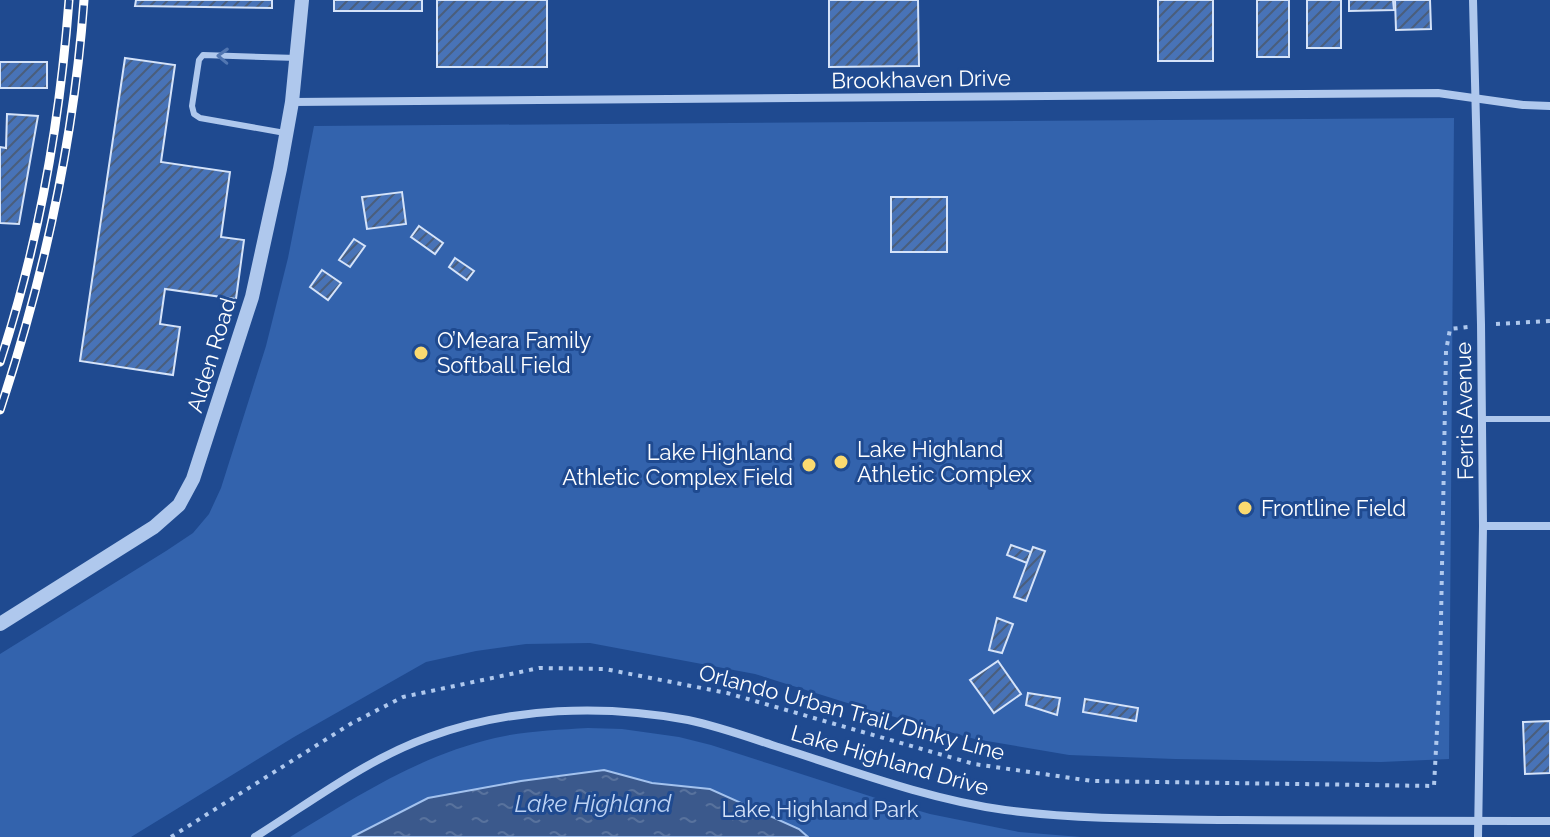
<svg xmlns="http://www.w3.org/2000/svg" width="1550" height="837" viewBox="0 0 1550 837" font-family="Raleway,sans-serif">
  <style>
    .green { fill: #3363ad }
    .water { fill: url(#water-ripples); stroke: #a3c2ee; stroke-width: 2 }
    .building { fill: url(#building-hatch); stroke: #d5e3f9; stroke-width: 2 }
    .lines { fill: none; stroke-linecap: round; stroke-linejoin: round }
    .path { stroke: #afc8ed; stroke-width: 4; stroke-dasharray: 4 6; stroke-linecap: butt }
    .service { stroke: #afc8ed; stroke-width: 6 }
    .minor { stroke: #afc8ed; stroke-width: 8 }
    .tertiary { stroke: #afc8ed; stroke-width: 14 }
    .rail-casing { stroke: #fff; stroke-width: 9 }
    .rail { stroke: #1f4a90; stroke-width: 6; stroke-dasharray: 18; stroke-linecap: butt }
    .oneway { stroke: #5176b1 }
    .poi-dot { fill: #fbda70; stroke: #1f4a90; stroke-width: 3 }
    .labels { text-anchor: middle; stroke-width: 6; stroke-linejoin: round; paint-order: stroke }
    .street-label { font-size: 22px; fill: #fff; stroke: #1f4a90 }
    .poi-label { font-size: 22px; fill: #fff; stroke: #1f4a90; text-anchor: start }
    .park-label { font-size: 22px; fill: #d5e3f9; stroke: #1f4a90 }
    .water-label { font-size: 24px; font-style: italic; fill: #bcd2f4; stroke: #1f4a90 }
  </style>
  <defs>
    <pattern id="water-ripples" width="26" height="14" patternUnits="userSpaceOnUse" patternTransform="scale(2)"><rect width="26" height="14" fill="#3b598c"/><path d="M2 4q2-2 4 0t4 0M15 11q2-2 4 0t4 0" fill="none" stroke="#58729d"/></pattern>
    <pattern id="building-hatch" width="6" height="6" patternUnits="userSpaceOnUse" patternTransform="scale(2)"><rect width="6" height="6" fill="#4873b7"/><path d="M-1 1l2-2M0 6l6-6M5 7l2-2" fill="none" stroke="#4a5e7c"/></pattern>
  </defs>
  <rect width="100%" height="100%" fill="#1f4a90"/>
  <g class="green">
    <polygon points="1454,118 1449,759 1381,762 1175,759 1069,755 975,739 873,711 755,674 590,643 526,644 476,651 426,662 294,737 131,837 0,837 0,654 166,551 193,533 209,514 221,488 266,346 288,258 314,126"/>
    <path d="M588,728l34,1 57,8 32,8 171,55 48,14 89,18 62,5h-273l-9,-8 -89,-40 -58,-6 -48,-13 -176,28 -76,39h-62c66,-40 128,-81 205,-99 30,-7 62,-8 93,-10z"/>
  </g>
  <polygon class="water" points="604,770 652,783 710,789 799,829 808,837 352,837 428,798 521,781"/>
  <g class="building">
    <polygon points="136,0 272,0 272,8 135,6"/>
    <rect x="334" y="0" width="88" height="11"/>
    <rect x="437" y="0" width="110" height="67"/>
    <polygon points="829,0 918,0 919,66 829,67"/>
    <rect x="1158" y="0" width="55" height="61"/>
    <rect x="1257" y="0" width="32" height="57"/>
    <rect x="1307" y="0" width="34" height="48"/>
    <polygon points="1349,0 1393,0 1394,10 1349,11"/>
    <polygon points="1395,0 1430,0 1431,29 1396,30"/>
    <polygon points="125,58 175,65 161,162 230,172 221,237 244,240 236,299 165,289 160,324 180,327 173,375 80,361"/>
    <rect x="0" y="62" width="47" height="26"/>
    <polygon points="7,114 38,116 19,224 0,223 0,147 6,148"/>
    <polygon points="402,192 406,224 367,229 362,197"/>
    <rect x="891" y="197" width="56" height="55"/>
    <polygon points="419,226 443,243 435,254 411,237"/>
    <polygon points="354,239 365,246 350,267 339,260"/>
    <polygon points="455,258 474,271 467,280 449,267"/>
    <polygon points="322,270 341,283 328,300 310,287"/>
    <polygon points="1011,545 1031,552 1027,563 1007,555"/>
    <polygon points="1033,547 1045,551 1026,601 1014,597"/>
    <polygon points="997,618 1013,624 1002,653 989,650"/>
    <polygon points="998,661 1021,694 994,713 970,680"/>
    <polygon points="1028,693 1060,698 1057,715 1026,705"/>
    <polygon points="1085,699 1138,708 1136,721 1083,712"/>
    <polygon points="1550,721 1550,773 1525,774 1523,722"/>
  </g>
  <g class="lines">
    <g class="path">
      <polyline points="1496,324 1550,321"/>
      <polyline points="171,837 352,723 403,697 539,668 605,669 727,693 974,764 1092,781 1434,786 1440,674 1446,351 1450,329 1468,327"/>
    </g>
    <g class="service">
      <polyline points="285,133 200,118 194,114 192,106 199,60 203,55 297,58"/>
      <polyline points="1482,419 1550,419"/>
    </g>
    <g class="minor">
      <polyline points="1473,0 1481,324 1483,526 1478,837"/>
      <polyline points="292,102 1438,93 1523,105 1550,106"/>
      <polyline points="1483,526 1550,526"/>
      <path d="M255,837c56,-35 112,-78 174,-100 83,-30 174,-33 259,-17 29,6 57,16 84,25 76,24 154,54 233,65 76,10 153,9 229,10 105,1 211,1 316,1"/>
    </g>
    <polyline class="tertiary" points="0,624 154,527 179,505 193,479 252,297 280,169 292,102 302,0"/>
    <defs>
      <g id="rail">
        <path d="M0,362c38,-116 60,-240 69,-362"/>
        <path d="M0,410c44,-133 74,-270 84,-410"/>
      </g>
    </defs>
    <use href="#rail" class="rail-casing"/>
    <use href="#rail" class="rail"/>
  </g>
  <defs><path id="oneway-chevron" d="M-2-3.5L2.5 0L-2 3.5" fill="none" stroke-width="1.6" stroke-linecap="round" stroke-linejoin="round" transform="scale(2)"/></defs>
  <use class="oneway" href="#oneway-chevron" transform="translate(223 56) rotate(-178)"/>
  <g class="poi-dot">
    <circle cx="421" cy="353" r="8"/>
    <circle cx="841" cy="462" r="8"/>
    <circle cx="809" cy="465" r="8"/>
    <circle cx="1245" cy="508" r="8"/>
  </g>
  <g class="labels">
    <g class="street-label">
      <text transform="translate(921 79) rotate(-1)" y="8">Brookhaven Drive</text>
      <text transform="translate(211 355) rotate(-73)" y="8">Alden Road</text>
      <text transform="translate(1464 411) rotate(-91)" y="8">Ferris Avenue</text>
      <text transform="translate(852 712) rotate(15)" y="8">Orlando Urban Trail/Dinky Line</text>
      <text transform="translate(890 760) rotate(16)" y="8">Lake Highland Drive</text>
    </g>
    <g class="poi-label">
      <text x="437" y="348">O’Meara Family<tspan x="437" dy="25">Softball Field</tspan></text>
      <text x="857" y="457">Lake Highland<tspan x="857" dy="25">Athletic Complex</tspan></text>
      <text x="793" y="460" text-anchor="end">Lake Highland<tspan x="793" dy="25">Athletic Complex Field</tspan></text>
      <text x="1261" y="516">Frontline Field</text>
    </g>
    <g class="park-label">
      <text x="820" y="817">Lake Highland Park</text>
    </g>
    <g class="water-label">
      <text x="593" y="812">Lake Highland</text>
    </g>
  </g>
</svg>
